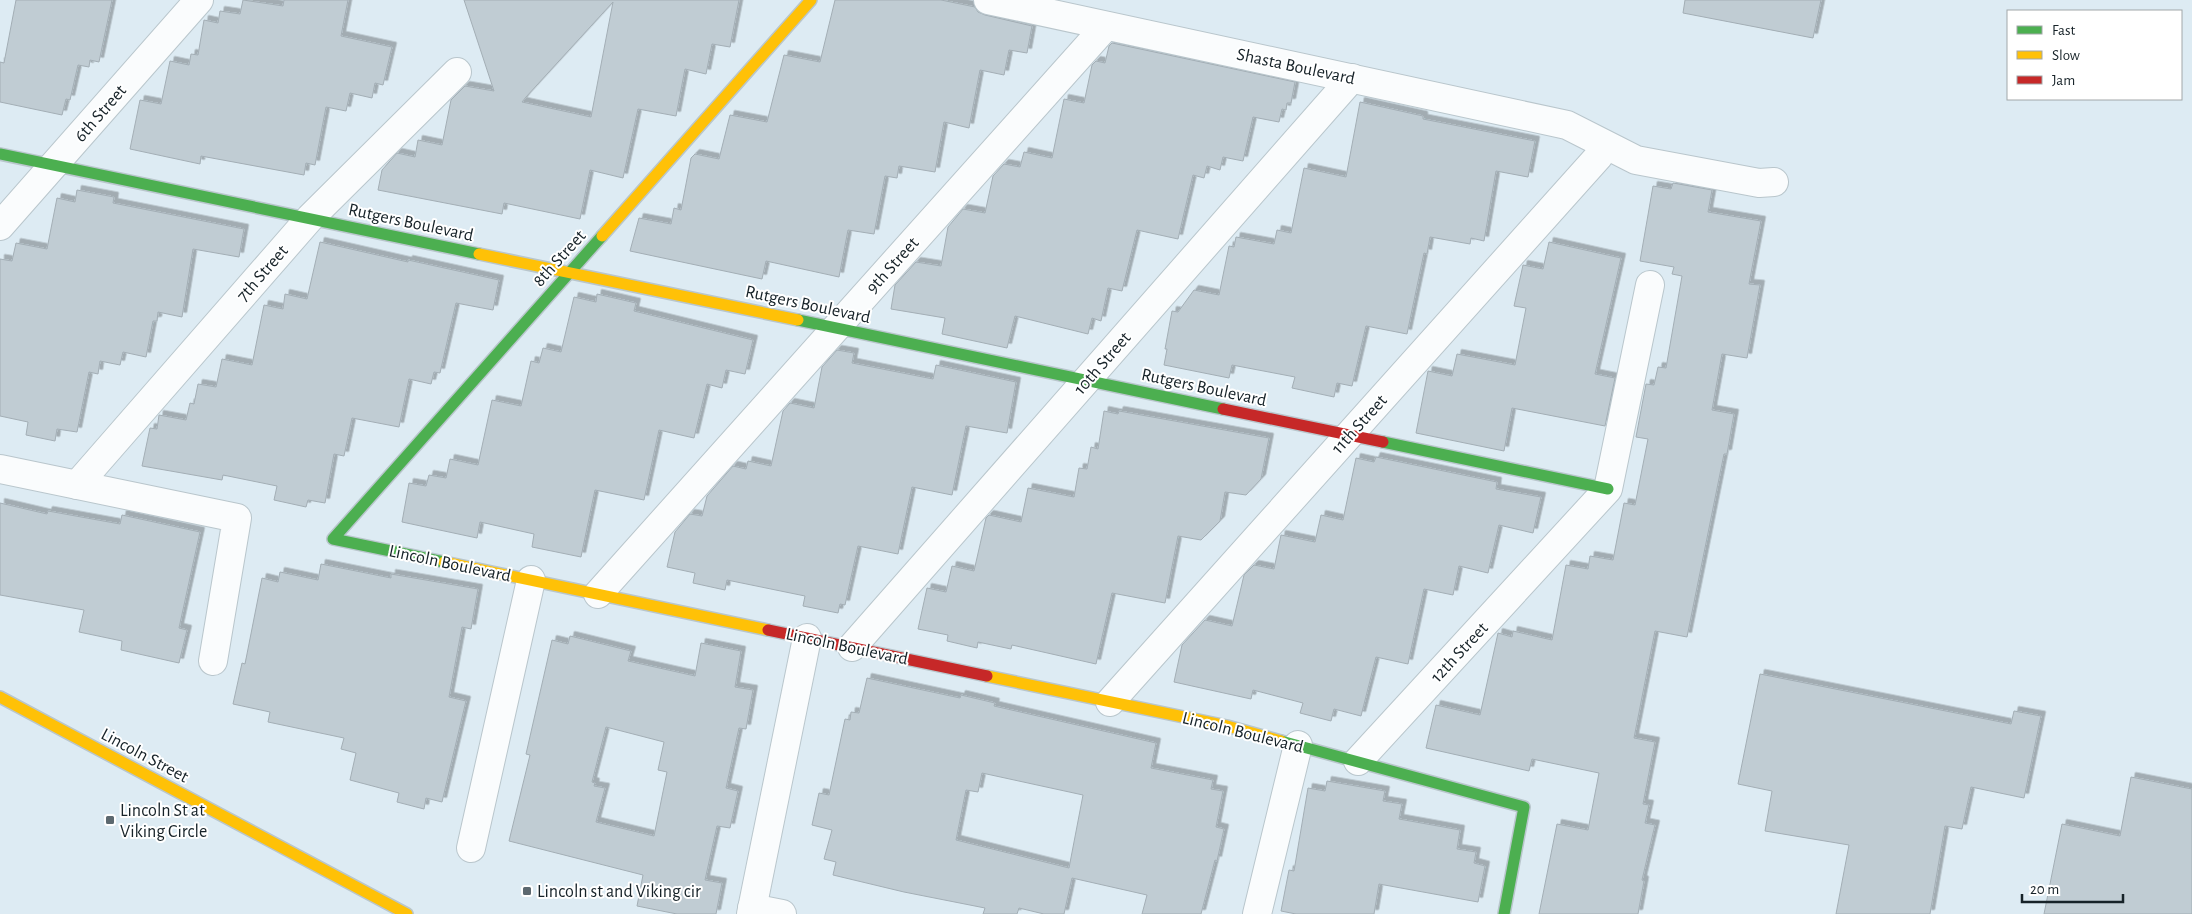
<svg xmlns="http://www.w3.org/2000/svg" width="2192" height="914" viewBox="0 0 2192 914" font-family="'Alegreya Sans',sans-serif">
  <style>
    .building { fill: #c0ccd3; stroke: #a3aeb5; fill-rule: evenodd; filter: url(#shadow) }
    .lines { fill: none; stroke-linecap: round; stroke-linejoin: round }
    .street-casing { stroke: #b9c6cc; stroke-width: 30 }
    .fast-casing { stroke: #b9c6cc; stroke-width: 14 }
    .slow-casing { stroke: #b9c6cc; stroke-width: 14 }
    .jam-casing { stroke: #b9c6cc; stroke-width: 14 }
    .street { stroke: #fafcfd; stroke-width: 28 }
    .fast { stroke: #4caf50; stroke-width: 11 }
    .slow { stroke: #ffc107; stroke-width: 11 }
    .jam { stroke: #c62828; stroke-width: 11 }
    .poi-dot { fill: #5c686f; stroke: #fff; stroke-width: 2 }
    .labels { text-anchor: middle; stroke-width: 4; stroke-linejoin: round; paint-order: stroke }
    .street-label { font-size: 18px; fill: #162228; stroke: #fff }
    .poi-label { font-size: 18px; fill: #162228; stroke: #fff; text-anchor: start }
  </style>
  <defs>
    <filter id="shadow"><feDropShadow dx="4.5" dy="-4.5" stdDeviation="0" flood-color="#0004"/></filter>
  </defs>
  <rect width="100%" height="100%" fill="#ddebf3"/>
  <g class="building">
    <polygon points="16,0 112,0 99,62 90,60 89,67 78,65 70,100 66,99 62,115 0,102 0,62 4,63"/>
    <polygon points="243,0 283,6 284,0 348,0 341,36 392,47 383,85 375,83 372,98 350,93 346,111 326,107 315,165 306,163 304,175 201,156 200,164 130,149 140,100 161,104 170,61 189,65 191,54 198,55 204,20 218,23 220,11 240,14"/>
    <path d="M464,0h275l-9,47 -18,-3 -6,30 -21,-5 -9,47 -38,-7 -15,69 -33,-8 -10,49 -76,-16 -2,11 -124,-24 4,-20 15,-17 18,4 3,-17 24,5 9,-45 14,-14 29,5zM613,2l-22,115 -69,-15 4,-5z"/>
    <polygon points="835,0 941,0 975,7 978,12 985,15 1032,26 1027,53 1009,50 1004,75 980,70 969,128 944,122 935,172 899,166 897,178 885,176 874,234 848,230 839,277 766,261 762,279 630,251 639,218 671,224 674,208 681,210 691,158 695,154 719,159 730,115 767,122 784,55 820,62"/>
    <polygon points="1685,0 1821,0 1813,38 1683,13"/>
    <polygon points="1112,43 1295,82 1291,103 1287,103 1286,110 1282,109 1279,122 1253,117 1243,161 1223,157 1220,170 1207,166 1204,178 1193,175 1178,239 1137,230 1122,291 1108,288 1101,321 1092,318 1088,334 1015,316 1007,348 942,334 945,318 891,309 895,285 916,262 941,266 948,227 963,209 985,213 993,176 1004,164 1020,167 1024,152 1052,158 1064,99 1084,103 1092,65 1096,61 1105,63 1109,46"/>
    <polygon points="1360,102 1423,116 1423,119 1535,141 1528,177 1496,171 1484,241 1471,238 1470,244 1430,237 1427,254 1424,253 1407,334 1366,326 1352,386 1337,383 1334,397 1292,388 1295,377 1232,365 1229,378 1164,365 1167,349 1165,349 1172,311 1178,312 1194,290 1219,295 1229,246 1234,247 1236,237 1274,244 1277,230 1291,233 1304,168 1346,177"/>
    <polygon points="1673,183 1712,190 1708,212 1761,221 1749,284 1760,285 1747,358 1722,354 1712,410 1734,414 1727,454 1724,454 1687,637 1655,631 1634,738 1655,742 1643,804 1649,805 1645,823 1655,825 1642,880 1644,881 1638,914 1539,914 1557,824 1588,830 1599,773 1532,759 1529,771 1426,748 1436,705 1480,715 1498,633 1512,637 1513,631 1552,640 1566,565 1588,569 1590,556 1613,560 1624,503 1635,505 1648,439 1636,437 1646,384 1654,385 1658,367 1666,368 1682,276 1672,274 1674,267 1640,261 1653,186 1671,189"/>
    <polygon points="77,190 114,197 113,203 244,229 239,257 193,249 182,317 158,312 157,321 153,321 146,357 123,352 120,365 100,361 98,374 89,372 77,432 57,429 55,441 26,435 28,422 0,416 0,259 12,261 16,243 47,249 57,198 75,202"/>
    <polygon points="320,242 408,262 408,260 499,280 493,310 456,303 440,373 434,372 431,384 409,379 399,427 352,418 344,456 334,454 325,503 308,500 306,507 274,500 277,486 223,475 222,480 142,466 150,428 157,429 159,415 186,420 190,403 194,404 198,384 216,387 222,359 252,365 264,305 283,309 285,294 307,299"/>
    <polygon points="1549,242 1621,258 1595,374 1615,378 1605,426 1512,408 1504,451 1416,433 1428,371 1452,376 1457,354 1515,365 1526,308 1514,306 1523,265 1543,269"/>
    <polygon points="597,294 636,303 634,311 753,340 745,374 726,370 722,388 707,384 694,438 659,430 644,500 595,490 581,557 532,547 534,534 480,522 477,538 402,522 409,483 426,486 429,475 446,478 450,459 478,465 492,400 521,406 531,361 539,363 543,348 561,352 574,297 596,302"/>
    <polygon points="837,350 854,353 852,363 933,379 936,365 1016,382 1007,433 966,426 952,495 912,487 898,554 858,546 845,605 840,604 838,613 803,606 805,596 727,580 725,590 693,583 695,573 667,567 675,532 690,514 702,516 707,496 733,466 746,469 748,461 771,466 783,411 790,403 814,408 822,367"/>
    <polygon points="1104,411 1118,414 1119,411 1269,438 1261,479 1246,495 1225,492 1220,521 1201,540 1178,536 1165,603 1112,593 1096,664 1012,645 1011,649 978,642 977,648 947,641 948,635 918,629 927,588 946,592 952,566 974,571 986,518 989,515 1021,522 1028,488 1074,497 1079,468 1087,469 1091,447 1098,449"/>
    <polygon points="1376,457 1497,482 1496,489 1541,497 1533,533 1499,525 1488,573 1459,566 1453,595 1424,589 1408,664 1376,657 1361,716 1334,709 1331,721 1300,713 1303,703 1253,690 1251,699 1174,682 1182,645 1205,620 1232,626 1244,575 1254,565 1274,569 1281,535 1315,542 1321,515 1343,520 1356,458 1374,462"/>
    <polygon points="0,503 47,514 48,511 120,524 122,515 200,532 179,628 187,630 179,663 121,650 122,641 79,632 84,610 0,595"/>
    <polygon points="321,564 391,578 391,574 478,589 471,629 462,627 449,697 466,701 442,802 426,798 424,809 397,802 399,793 350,780 356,753 341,749 344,738 268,722 270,712 233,704 242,663 245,664 262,578 278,582 280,572 318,580"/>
    <path d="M570,636l61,15 -3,10 67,15 6,-33 40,8 -6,36 18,3 -7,39 -7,-1 -13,60 12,3 -8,37 -13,-2 -12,54 17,3 -6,31h-39l-40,-8 6,-31 -134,-34 21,-86 -4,-1 26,-114 16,4zM606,727l58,15 -6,28 9,2 -13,64 -58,-14 9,-34 -11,-2 1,-3 -3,-1z"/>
    <polygon points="1760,674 2011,724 2014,711 2041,716 2024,798 1971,787 1962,829 1945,826 1930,914 1836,914 1849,845 1765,831 1772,791 1738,784"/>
    <path d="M867,678l93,20 1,-3 34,8 -1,3 162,37 -5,25 62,12 -2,9 12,2 -7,36 8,2 -7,32 -2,-1 -14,54h-59l5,-19 -75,-17 -8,36h-20l-25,-6 -2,6h-34l2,-6 -81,-16 -71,-17 3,-13 -12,-3 8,-29 -20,-5 7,-32 10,2 16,-76 5,1 1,-8 8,1zM982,773l101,22 -14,73 -113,-28 10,-50 12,2z"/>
    <polygon points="2131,777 2192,789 2192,914 2044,914 2062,824 2120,836"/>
    <polygon points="1327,781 1385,791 1383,801 1402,804 1399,819 1460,830 1457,849 1476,852 1474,863 1485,866 1478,902 1379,884 1374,914 1296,914 1281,911 1289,870 1294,871 1308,788 1325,791"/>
  </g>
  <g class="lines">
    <defs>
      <g id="street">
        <polyline points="988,0 1567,125 1636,160 1759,183 1774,182"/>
        <polyline points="0,226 199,0"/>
        <polyline points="0,469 237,518 213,661"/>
        <polyline points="77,485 310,218 457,72"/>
        <polyline points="598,594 1106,26"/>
        <polyline points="852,647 1352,78"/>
        <polyline points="1110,702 1599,156 1601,143"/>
        <polyline points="1358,761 1608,489 1650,285"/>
        <polyline points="471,848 531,580"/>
        <polyline points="752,908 782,914"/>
        <polyline points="751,914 807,638"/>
        <polyline points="1257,914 1298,745"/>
      </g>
      <g id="fast">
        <polyline points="0,154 479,254"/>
        <polyline points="798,320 1223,409"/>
        <polyline points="1383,442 1608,489"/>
        <polyline points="444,562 333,539 602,236"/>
        <polyline points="1281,741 1524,807 1504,914"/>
      </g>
      <g id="slow">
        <polyline points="602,236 811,0"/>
        <polyline points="479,254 798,320"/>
        <polyline points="444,562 768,630"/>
        <polyline points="987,676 1227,726 1281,741"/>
        <polyline points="0,697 407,914"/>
      </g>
      <g id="jam">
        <polyline points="1223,409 1383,442"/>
        <polyline points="768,630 987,676"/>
      </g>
    </defs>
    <use href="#street" class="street-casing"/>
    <use href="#fast" class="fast-casing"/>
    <use href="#slow" class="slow-casing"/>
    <use href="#jam" class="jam-casing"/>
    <use href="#street" class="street"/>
    <use href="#fast" class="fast"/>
    <use href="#slow" class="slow"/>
    <use href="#jam" class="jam"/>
  </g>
  <g class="poi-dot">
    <rect x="105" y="815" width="10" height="10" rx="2.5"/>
    <rect x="522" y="886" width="10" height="10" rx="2.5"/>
  </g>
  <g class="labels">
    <g class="street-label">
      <text transform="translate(1296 66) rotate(12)" y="6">Shasta Boulevard</text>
      <text transform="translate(100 113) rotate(-49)" y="6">6th Street</text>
      <text transform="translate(411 222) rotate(12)" y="6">Rutgers Boulevard</text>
      <text transform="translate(559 258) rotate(-48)" y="6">8th Street</text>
      <text transform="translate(892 265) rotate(-48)" y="6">9th Street</text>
      <text transform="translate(262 273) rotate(-49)" y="6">7th Street</text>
      <text transform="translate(808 304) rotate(12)" y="6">Rutgers Boulevard</text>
      <text transform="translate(1102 363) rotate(-49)" y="6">10th Street</text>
      <text transform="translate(1204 387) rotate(12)" y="6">Rutgers Boulevard</text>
      <text transform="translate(1359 424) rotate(-48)" y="6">11th Street</text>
      <text transform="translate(450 563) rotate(12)" y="6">Lincoln Boulevard</text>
      <text transform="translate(847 646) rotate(12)" y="6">Lincoln Boulevard</text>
      <text transform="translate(1459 652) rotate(-47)" y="6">12th Street</text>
      <text transform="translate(1243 732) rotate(14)" y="6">Lincoln Boulevard</text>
      <text transform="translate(145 755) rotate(28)" y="6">Lincoln Street</text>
    </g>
    <g class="poi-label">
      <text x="120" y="816">Lincoln St at<tspan x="120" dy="21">Viking Circle</tspan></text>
      <text x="537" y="897">Lincoln st and Viking cir</text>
    </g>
  </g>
  <rect x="2007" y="10" width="175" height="90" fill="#ffffff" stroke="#a2a7a9"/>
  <rect x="2017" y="26" width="25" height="8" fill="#4caf50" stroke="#a2a7a9"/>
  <text x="2052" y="35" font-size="15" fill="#162228">Fast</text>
  <rect x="2017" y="51" width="25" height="8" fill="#ffc107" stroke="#a2a7a9"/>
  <text x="2052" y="60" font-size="15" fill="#162228">Slow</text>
  <rect x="2017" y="76" width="25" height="8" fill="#c62828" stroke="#a2a7a9"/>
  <text x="2052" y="85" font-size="15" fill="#162228">Jam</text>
  <path d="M2022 894v8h101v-8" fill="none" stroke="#162228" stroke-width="2.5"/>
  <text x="2030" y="894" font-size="15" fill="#162228" stroke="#ffffff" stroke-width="4" paint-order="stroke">20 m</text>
</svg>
